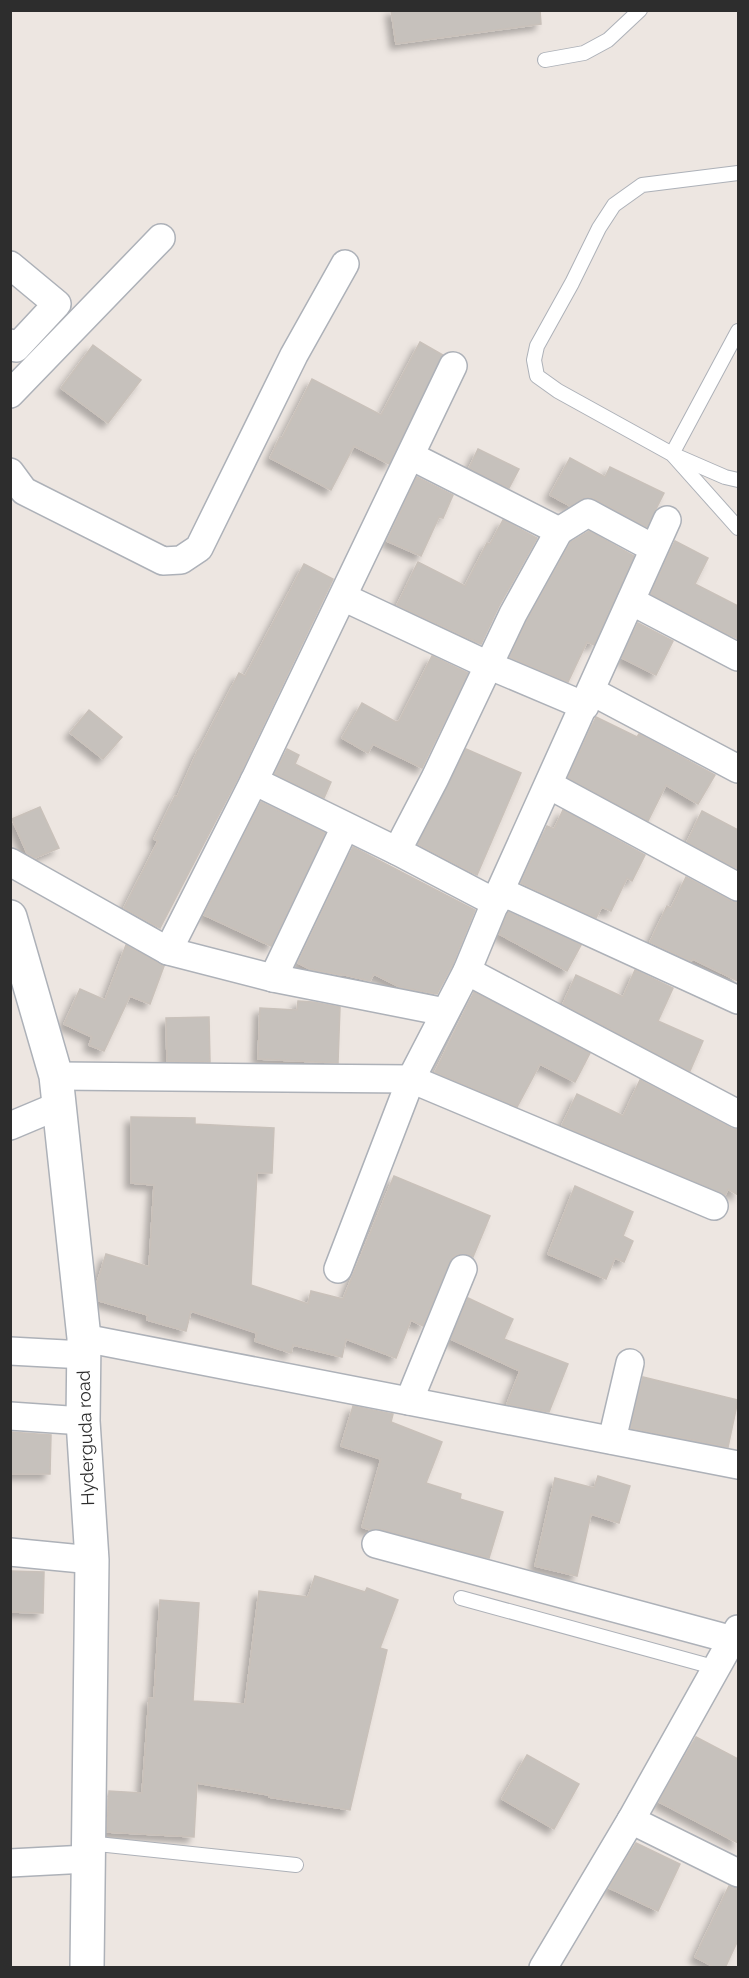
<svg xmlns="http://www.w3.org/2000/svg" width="749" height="1978" viewBox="0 0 749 1978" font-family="Raleway,sans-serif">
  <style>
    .building { fill: #c6c1bc; stroke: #c9c1ba; stroke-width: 1.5; filter: url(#shadow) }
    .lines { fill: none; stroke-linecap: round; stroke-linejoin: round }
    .service-casing { stroke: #adb1b8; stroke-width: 16 }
    .minor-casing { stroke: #adb1b8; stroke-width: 30 }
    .tertiary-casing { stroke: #adb1b8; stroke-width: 36 }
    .service { stroke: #fff; stroke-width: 14 }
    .minor { stroke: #fff; stroke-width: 27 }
    .tertiary { stroke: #fff; stroke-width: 33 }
    .labels { text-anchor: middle; stroke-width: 4.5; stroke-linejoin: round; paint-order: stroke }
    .street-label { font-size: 18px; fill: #2d2d2d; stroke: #fff }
  </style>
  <defs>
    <filter id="shadow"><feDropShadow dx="-5.5" dy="5.5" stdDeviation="3" flood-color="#0004"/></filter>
  </defs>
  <rect width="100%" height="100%" fill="#ede6e1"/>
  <g class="building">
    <polygon points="391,10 540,10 541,24 396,44"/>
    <polygon points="420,342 443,355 389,464 354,446 331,490 270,458 280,437 282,438 312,379 381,415"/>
    <polygon points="93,345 141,380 108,423 61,388"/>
    <polygon points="478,449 519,469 509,488 469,468"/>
    <polygon points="570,458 605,477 610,467 664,493 647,527 595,499 587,497 570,506 550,495"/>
    <polygon points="417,477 453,495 443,518 439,517 421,556 387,541"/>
    <polygon points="503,520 537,538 499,606 481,644 397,605 418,562 465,586 487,543 490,544"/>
    <polygon points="589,531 634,556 594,645 587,642 568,682 510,657 527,621 571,542"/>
    <polygon points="675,541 708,558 695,584 738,606 738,639 651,594"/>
    <polygon points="304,564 333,579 240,774 160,928 124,908 158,841 154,839 175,796 177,797 198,750 199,750 239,673 245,676"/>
    <polygon points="638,623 673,641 656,675 622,658"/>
    <polygon points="432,656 468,673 422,768 373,744 368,753 342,738 362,703 396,722 399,721"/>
    <polygon points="89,710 122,737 103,759 70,733"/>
    <polygon points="596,717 637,737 639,734 715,775 698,804 666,785 648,821 568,778"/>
    <polygon points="287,749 299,755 295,764 331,782 324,798 275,774"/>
    <polygon points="466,749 521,773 477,875 418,844"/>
    <polygon points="261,802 325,833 271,946 204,915"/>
    <polygon points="40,807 59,848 35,858 27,853 12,819"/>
    <polygon points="563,810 645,855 632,881 627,878 611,911 602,907 596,918 521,883 547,826 554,829"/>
    <polygon points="702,811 738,830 738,869 687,842"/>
    <polygon points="353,847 475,910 453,964 437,994 400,987 374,974 370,981 341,974 341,975 310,969 298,963"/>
    <polygon points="686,877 731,901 738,903 738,981 693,959 691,961 650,942 667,906 671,908"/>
    <polygon points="508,912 581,945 567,971 499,934"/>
    <polygon points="126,945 164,966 150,1004 130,996 104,1051 89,1045 92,1037 64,1024 80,989 105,1000"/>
    <polygon points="635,970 673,988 658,1021 703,1041 690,1071 563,1004 576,975 623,997"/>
    <polygon points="474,992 590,1053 575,1082 540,1064 517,1107 435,1072"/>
    <polygon points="298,1001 313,1002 340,1007 338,1063 258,1059 260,1008 297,1010"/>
    <polygon points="209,1017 210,1062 167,1061 166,1018"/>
    <polygon points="640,1080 731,1128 738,1130 738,1195 728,1189 725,1195 562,1125 577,1094 623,1116"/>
    <polygon points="131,1117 195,1118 195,1124 274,1128 272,1173 257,1173 251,1285 308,1304 311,1291 343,1299 394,1176 490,1216 473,1257 468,1254 460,1254 454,1256 449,1263 423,1326 411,1320 396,1358 346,1339 342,1357 293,1345 291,1353 255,1341 257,1333 191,1311 186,1331 147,1320 148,1315 99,1301 97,1283 106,1254 149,1267 154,1185 131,1183"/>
    <polygon points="575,1186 633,1212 623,1236 633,1241 624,1262 615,1258 606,1279 548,1254"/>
    <polygon points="468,1298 513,1319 504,1339 568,1364 549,1412 507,1404 520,1371 451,1339"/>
    <polygon points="643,1377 738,1400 728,1447 631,1428"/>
    <polygon points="353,1406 393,1414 391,1422 442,1442 426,1483 461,1494 460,1499 503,1512 489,1558 380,1529 370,1530 362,1527 381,1459 341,1446"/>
    <polygon points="10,1432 51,1435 50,1474 10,1474"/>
    <polygon points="598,1476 630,1486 619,1523 591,1514 577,1576 535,1566 555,1478 594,1488"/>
    <polygon points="10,1571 44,1572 43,1613 10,1612"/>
    <polygon points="315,1576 365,1592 367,1588 398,1600 380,1648 387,1650 350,1810 269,1797 269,1795 197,1783 194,1837 107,1832 109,1791 142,1793 149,1698 154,1698 160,1600 199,1603 193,1701 245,1704 259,1591 308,1597"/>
    <polygon points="696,1737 738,1759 738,1843 659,1802"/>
    <polygon points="527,1755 579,1784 554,1829 502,1799"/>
    <polygon points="636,1843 680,1864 658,1911 609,1888"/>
    <polygon points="729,1886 738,1889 738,1940 725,1968 716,1968 695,1957"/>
  </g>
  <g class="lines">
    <defs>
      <g id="service">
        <polyline points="545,60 584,53 608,40 640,10"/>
        <polyline points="738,173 642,185 614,205 599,228 572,283 537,346 534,360 537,376 558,391 672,454 738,528"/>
        <polyline points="738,331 672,454 725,477 738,480"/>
        <polyline points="461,1598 717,1668"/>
        <polyline points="88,1843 296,1865"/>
      </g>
      <g id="minor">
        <polyline points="10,265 57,304 16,348 10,343"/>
        <polyline points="10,394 161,238"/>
        <polyline points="411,456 559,531 588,513 653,548"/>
        <polyline points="10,472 24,491 163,561 181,560 199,548 294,355 345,264"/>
        <polyline points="343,597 488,665 585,706"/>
        <polyline points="631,601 738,657"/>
        <polyline points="591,691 738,769"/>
        <polyline points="254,781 397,851 496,903"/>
        <polyline points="549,785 738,887"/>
        <polyline points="397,851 435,778 513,614 559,531"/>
        <polyline points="10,862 168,951 273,978 445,1012"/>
        <polyline points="500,891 738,1000"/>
        <polyline points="168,951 254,781 453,366"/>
        <polyline points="467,971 738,1114"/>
        <polyline points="273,978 345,827"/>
        <polyline points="56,1076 411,1079 714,1206"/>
        <polyline points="10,1126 60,1105"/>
        <polyline points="338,1269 411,1079 467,971 500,891 667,520"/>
        <polyline points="84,1338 738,1465"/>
        <polyline points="10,1351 84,1355"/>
        <polyline points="409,1401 463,1269"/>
        <polyline points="10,1416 83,1421"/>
        <polyline points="612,1440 630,1363"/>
        <polyline points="376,1544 733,1640"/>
        <polyline points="10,1552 92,1560"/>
        <polyline points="631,1820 738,1873"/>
        <polyline points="10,1863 87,1859"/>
        <polyline points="543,1968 631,1820 738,1629"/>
      </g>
      <polyline id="tertiary" points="10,917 56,1076 84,1338 83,1421 92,1560 87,1968"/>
    </defs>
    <use href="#service" class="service-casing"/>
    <use href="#minor" class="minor-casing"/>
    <use href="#tertiary" class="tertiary-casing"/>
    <use href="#service" class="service"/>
    <use href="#minor" class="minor"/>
    <use href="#tertiary" class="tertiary"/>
  </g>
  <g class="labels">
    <g class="street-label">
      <text transform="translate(86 1438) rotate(-92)" y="6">Hyderguda road</text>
    </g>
  </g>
  <rect width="749" height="1978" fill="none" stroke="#2d2d2d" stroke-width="24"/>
</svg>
